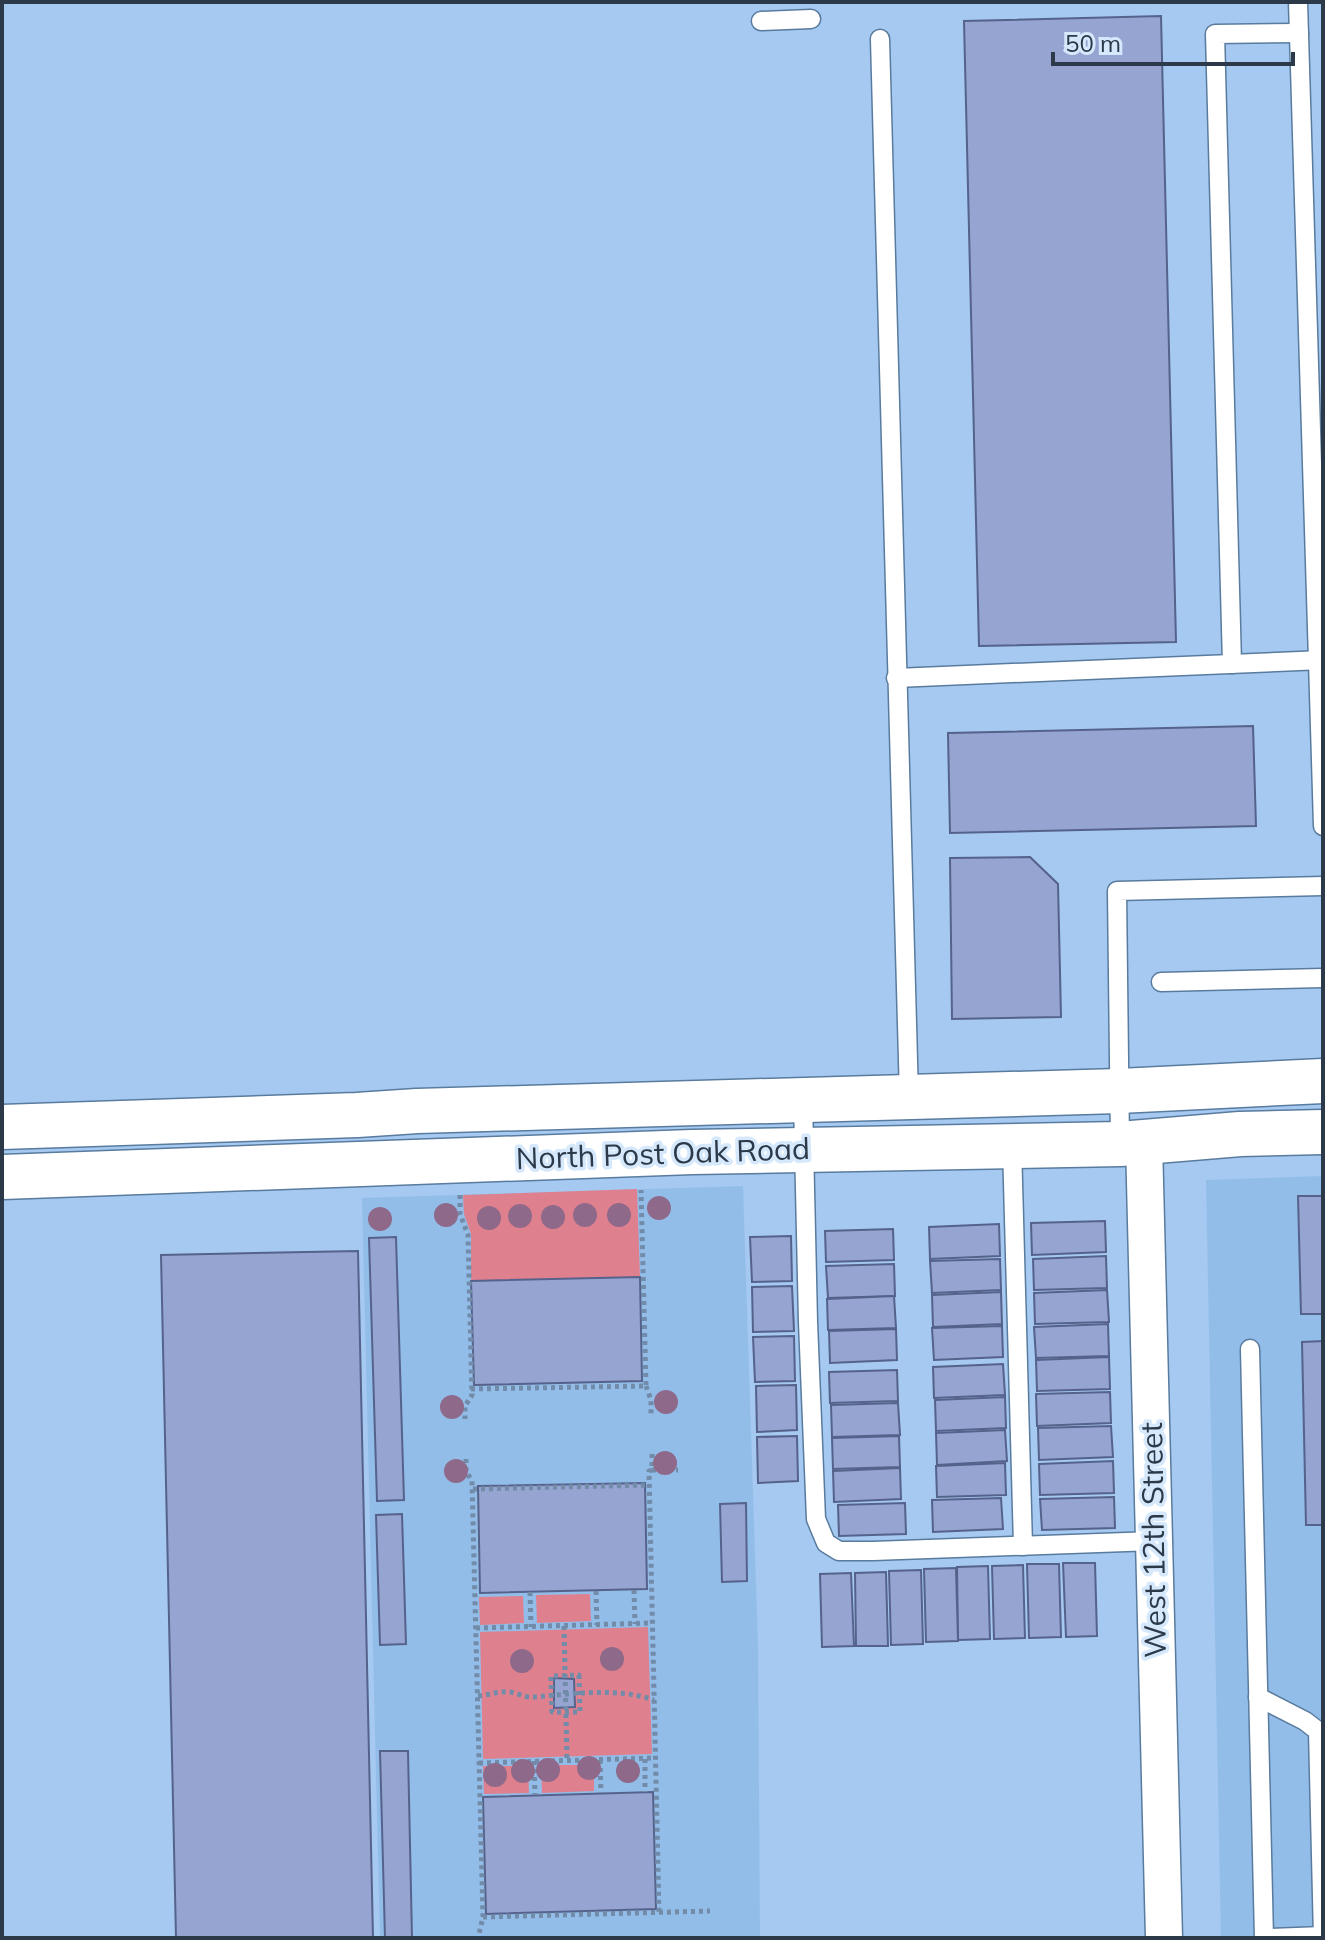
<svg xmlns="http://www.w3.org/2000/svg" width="1325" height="1940" viewBox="0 0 1325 1940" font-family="Mulish,sans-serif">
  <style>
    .built { fill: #93bde9 }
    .green { fill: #df808f }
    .building { fill: #95a4d1; stroke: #55628b; stroke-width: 2 }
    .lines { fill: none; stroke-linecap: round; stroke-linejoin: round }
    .lane-casing { stroke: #597b9e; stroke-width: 21 }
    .street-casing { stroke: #597b9e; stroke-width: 39 }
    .secondary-casing { stroke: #597b9e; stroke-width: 47 }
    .path { stroke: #718ba8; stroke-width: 5; stroke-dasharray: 4 4; stroke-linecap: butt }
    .lane { stroke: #fff; stroke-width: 18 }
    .street { stroke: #fff; stroke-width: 36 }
    .secondary { stroke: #fff; stroke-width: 44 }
    .tree { fill: #8e6989 }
    .labels { text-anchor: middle; stroke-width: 7; stroke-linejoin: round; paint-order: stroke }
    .street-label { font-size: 30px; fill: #2b3949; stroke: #d5e8fc }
  </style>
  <rect width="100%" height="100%" fill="#a5c9f0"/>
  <g class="built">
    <polygon points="1323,1176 1323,1938 1221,1938 1206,1180"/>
    <polygon points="743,1186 758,1646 760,1938 380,1938 362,1198"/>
  </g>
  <g class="green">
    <polygon points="637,1189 640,1277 471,1281 471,1234 464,1214 463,1195"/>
    <polygon points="590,1594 591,1621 537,1623 536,1595"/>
    <polygon points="523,1596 524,1623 480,1625 479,1597"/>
    <polygon points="648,1627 652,1754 483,1759 480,1632"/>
    <polygon points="541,1765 594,1765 594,1791 542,1793"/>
    <polygon points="483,1766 528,1766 529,1793 484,1794"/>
  </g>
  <g class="building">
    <polygon points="1161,16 1176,642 979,646 964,21"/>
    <polygon points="1253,726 1256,826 950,833 948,733"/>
    <polygon points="1030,857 1058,884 1061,1017 952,1019 950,858"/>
    <polygon points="1298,1196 1323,1196 1323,1314 1301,1314"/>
    <polygon points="1105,1221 1106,1252 1032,1255 1031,1223"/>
    <polygon points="999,1224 1000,1256 930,1259 929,1227"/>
    <polygon points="893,1229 894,1260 826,1262 825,1231"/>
    <polygon points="791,1236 792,1281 752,1282 750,1237"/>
    <polygon points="396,1237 404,1500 377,1501 369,1238"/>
    <polygon points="358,1251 373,1938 176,1938 161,1255"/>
    <polygon points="1106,1256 1107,1288 1034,1290 1033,1259"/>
    <polygon points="1000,1259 1001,1290 932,1293 930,1261"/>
    <polygon points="894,1264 895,1296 828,1298 826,1266"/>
    <polygon points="640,1277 642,1381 474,1385 471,1281"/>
    <polygon points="792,1286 794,1331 753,1332 752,1287"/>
    <polygon points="1107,1290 1109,1322 1035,1324 1034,1293"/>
    <polygon points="1001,1292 1002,1324 933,1327 932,1295"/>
    <polygon points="894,1296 896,1328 828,1330 827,1299"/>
    <polygon points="1108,1324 1109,1356 1036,1358 1034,1327"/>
    <polygon points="1002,1326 1003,1357 934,1360 932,1328"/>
    <polygon points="896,1329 897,1360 830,1363 829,1331"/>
    <polygon points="794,1336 795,1381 755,1382 753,1337"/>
    <polygon points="1323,1341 1323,1525 1306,1525 1302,1342"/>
    <polygon points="1109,1357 1110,1389 1037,1391 1036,1360"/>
    <polygon points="1003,1364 1005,1395 934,1398 933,1367"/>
    <polygon points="897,1370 898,1401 830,1403 829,1372"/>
    <polygon points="796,1385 797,1430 757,1432 756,1386"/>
    <polygon points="1110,1392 1111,1423 1037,1426 1036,1394"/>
    <polygon points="1005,1397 1006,1428 936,1431 935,1400"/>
    <polygon points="898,1403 900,1435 832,1437 831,1405"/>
    <polygon points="1111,1426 1113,1457 1039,1460 1038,1428"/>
    <polygon points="1005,1430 1007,1461 937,1465 936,1433"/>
    <polygon points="797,1436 798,1481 758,1483 757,1437"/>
    <polygon points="899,1436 900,1467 833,1469 832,1438"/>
    <polygon points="1113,1461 1114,1493 1040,1495 1039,1464"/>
    <polygon points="1005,1463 1006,1495 937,1497 936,1466"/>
    <polygon points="900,1468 901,1499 834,1502 833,1471"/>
    <polygon points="645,1483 647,1589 480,1593 478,1486"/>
    <polygon points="1114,1497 1115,1528 1042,1530 1040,1499"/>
    <polygon points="1001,1498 1003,1529 933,1532 932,1500"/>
    <polygon points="746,1503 747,1581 722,1582 720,1504"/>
    <polygon points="905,1503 906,1534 839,1536 838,1505"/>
    <polygon points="402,1514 406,1644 380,1645 376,1515"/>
    <polygon points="1063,1563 1095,1563 1097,1636 1066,1637"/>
    <polygon points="1027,1564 1059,1564 1061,1637 1029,1638"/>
    <polygon points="1023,1565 1025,1638 994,1639 992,1566"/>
    <polygon points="988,1566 990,1639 958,1640 957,1567"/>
    <polygon points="956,1568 958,1641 926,1642 924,1569"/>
    <polygon points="921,1570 923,1644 891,1645 889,1571"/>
    <polygon points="886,1572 888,1646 856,1646 855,1573"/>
    <polygon points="851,1573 854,1646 822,1647 820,1574"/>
    <polygon points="554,1678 574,1679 575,1707 554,1708"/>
    <polygon points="380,1751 408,1751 412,1938 385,1938"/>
    <polygon points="653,1792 656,1909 486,1914 483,1797"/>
  </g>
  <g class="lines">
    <defs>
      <g id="lane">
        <polyline points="1298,2 1323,826"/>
        <polyline points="761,21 811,19"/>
        <polyline points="880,39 909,1097"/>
        <polyline points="1232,664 1215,34 1299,33"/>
        <polyline points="896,678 1323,660"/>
        <polyline points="1161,982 1323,978"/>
        <polyline points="803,1100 808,1322 816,1519 826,1543 839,1551 873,1551 1154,1541"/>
        <polyline points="1120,1144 1117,891 1323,886"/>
        <polyline points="1012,1146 1023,1546"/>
        <polyline points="1250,1349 1264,1938"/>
        <polyline points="1258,1697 1305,1721 1318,1731 1323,1938"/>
        <polyline points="1270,1938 1323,1936"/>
      </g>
      <polyline id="street" points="1144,1142 1164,1938"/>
      <g id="secondary">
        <polyline points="2,1127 357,1115 417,1111 1119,1091 1323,1081"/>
        <polyline points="2,1177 692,1152 1120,1144 1240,1134 1323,1132"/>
      </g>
    </defs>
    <use href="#lane" class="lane-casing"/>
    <use href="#street" class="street-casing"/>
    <use href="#secondary" class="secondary-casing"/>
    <g class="path">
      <polyline points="460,1195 460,1214 468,1235 472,1395 465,1406 465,1419"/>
      <polyline points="646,1386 651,1400 651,1415"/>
      <polyline points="471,1389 646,1386 641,1190"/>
      <polyline points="652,1454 652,1470 678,1470"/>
      <polyline points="466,1459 466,1471 472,1481 483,1917 478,1938"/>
      <polyline points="652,1470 649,1471 659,1913"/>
      <polyline points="473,1489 649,1485"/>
      <polyline points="634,1590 635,1624"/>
      <polyline points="596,1591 597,1625"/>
      <polyline points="530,1592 531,1627"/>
      <polyline points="564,1626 567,1760"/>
      <polyline points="476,1628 652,1623"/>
      <polygon points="579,1675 580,1712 552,1712 551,1676"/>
      <path d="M478,1696c11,-1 20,-5 31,-4 9,1 16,6 25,5 39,-3 82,-10 120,3"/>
      <polyline points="645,1759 645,1792"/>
      <polyline points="600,1760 601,1793"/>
      <polyline points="534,1761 535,1795"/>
      <polyline points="479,1763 655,1758"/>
      <polyline points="483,1917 710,1911"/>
    </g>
    <use href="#lane" class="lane"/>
    <use href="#street" class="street"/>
    <use href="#secondary" class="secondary"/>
  </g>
  <g class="tree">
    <circle cx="659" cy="1208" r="12"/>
    <circle cx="446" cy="1215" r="12"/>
    <circle cx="585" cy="1215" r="12"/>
    <circle cx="619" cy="1215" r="12"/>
    <circle cx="520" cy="1216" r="12"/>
    <circle cx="553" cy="1217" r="12"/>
    <circle cx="489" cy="1218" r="12"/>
    <circle cx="380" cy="1219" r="12"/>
    <circle cx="666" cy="1402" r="12"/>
    <circle cx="452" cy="1407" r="12"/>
    <circle cx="665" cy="1463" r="12"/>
    <circle cx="456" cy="1471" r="12"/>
    <circle cx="612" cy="1659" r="12"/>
    <circle cx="522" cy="1661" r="12"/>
    <circle cx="589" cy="1768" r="12"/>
    <circle cx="548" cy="1770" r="12"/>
    <circle cx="523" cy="1771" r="12"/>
    <circle cx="628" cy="1771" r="12"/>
    <circle cx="495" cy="1775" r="12"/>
  </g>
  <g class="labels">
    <g class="street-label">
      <text transform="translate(663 1154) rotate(-2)" y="10">North Post Oak Road</text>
      <text transform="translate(1154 1540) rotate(-91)" y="10">West 12th Street</text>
    </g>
  </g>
  <rect width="1325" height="1940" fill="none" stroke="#2b3949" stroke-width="8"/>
  <path d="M1053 52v12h240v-12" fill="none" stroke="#2b3949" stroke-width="4"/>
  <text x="1065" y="52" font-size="24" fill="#2b3949" stroke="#d5e8fc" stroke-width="6" paint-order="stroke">50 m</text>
</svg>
